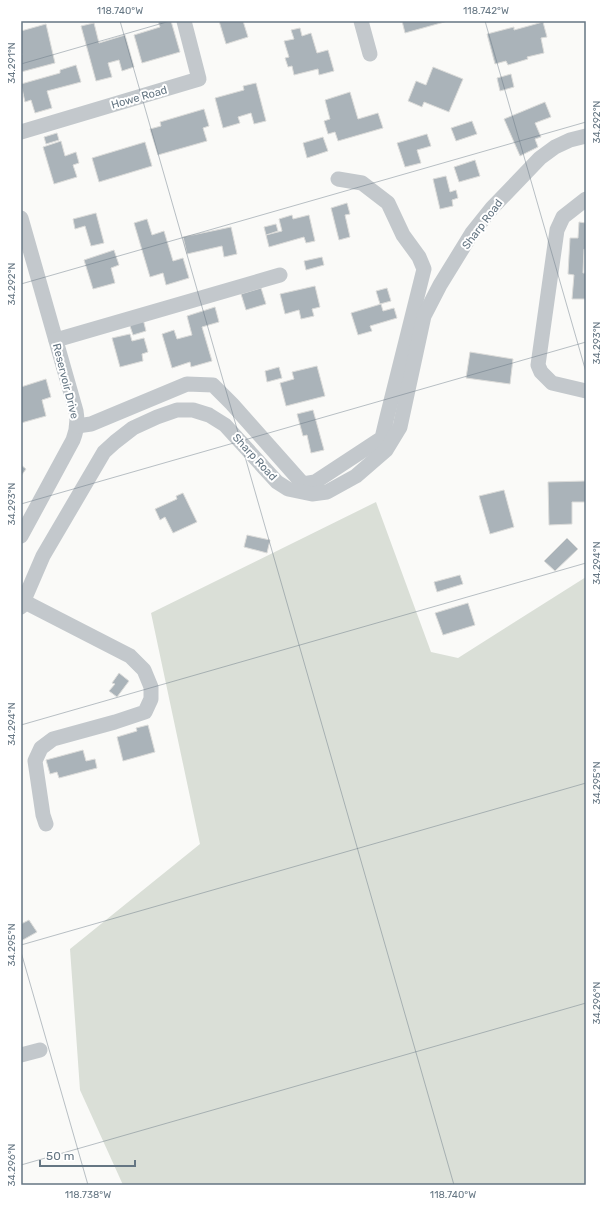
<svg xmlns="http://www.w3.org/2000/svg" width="607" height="1206" viewBox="0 0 607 1206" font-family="Rubik,sans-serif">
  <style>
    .green { fill: #dadfd7 }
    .building { fill: #aab3b9; stroke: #dcdcda }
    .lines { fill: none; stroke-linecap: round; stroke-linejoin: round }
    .minor { stroke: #c3c8cc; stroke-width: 15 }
    .ticks { fill: none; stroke: #657683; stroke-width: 1; stroke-opacity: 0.45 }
    .labels { text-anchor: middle; stroke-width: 4; stroke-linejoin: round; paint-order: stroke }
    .street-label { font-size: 11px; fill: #657683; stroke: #fff }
    .neatline { fill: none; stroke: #657683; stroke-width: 1.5 }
    .ticks-label { font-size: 10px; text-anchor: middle; fill: #657683 }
  </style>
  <rect width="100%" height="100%" fill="#fafaf8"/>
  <polygon class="green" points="376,502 431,652 458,658 586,577 586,1185 123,1185 80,1090 70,949 200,844 151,613"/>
  <g class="building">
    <polygon points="158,21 171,21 180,52 142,63 134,35 160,27"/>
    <polygon points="219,21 243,21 248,37 226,44"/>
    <polygon points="402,21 448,21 405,33"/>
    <polygon points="543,22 547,37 541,38 544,53 527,57 528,59 508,65 506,61 495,64 487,34 514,27 514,30"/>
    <polygon points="94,23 99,43 125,35 134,67 122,71 119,60 108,63 112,77 96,81 81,26"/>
    <polygon points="46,24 55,63 21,72 21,55 22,55 21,50 21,31"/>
    <polygon points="300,28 302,36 311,33 317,53 328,50 334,71 319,75 318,69 294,75 292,66 288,67 285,58 289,57 284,41 294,39 291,30"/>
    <polygon points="76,65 81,82 47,91 52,108 35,113 31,100 25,102 21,84 60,73 60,70"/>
    <polygon points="433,67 463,79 449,112 424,102 422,107 408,101 416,81 426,85"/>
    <polygon points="511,74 514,87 500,91 497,78"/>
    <polygon points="256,83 266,121 254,124 251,113 238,117 240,123 223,128 215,98 244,90 243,86"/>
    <polygon points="350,92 358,119 378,113 383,128 338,141 335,132 328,134 324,121 330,119 325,100"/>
    <polygon points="545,102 551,117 535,123 541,137 535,139 538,147 520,156 504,119"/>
    <polygon points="204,109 209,126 203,128 207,141 158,155 150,129 161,126 160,122"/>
    <polygon points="472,121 477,134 456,141 451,128"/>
    <polygon points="57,133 59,140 46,144 44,137"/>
    <polygon points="427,134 431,146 417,150 421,163 405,167 397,143"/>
    <polygon points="323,137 328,151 307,158 303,143"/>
    <polygon points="61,141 65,156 76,152 79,163 73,165 77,177 54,184 43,147"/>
    <polygon points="145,142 152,166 99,182 92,158"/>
    <polygon points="475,160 480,176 459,182 454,167"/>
    <polygon points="446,176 450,192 456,190 458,198 452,200 453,206 440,209 433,179"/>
    <polygon points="347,203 350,214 345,215 350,237 339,240 331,208"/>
    <polygon points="96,213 104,243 91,246 85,226 75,229 73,219"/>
    <polygon points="292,215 293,219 309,215 315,241 306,243 304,237 269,247 266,235 282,231 279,219"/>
    <polygon points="147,219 152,235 164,231 173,261 183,258 189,278 166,285 163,273 150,277 134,223"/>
    <polygon points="579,222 586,223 586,250 584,249 583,273 586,273 586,299 572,299 574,275 568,274 570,238 578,238"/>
    <polygon points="276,224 278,231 266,235 264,227"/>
    <polygon points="231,227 237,254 224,257 222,246 187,254 183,237"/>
    <polygon points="114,250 119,265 111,268 115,283 93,289 84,260"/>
    <polygon points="322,257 324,265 306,270 304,261"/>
    <polygon points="315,286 320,307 312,309 314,316 301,319 299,310 285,314 280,294"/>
    <polygon points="261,288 266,304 246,310 241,294"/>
    <polygon points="387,288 391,301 380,304 376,291"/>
    <polygon points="381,304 383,311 394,308 397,318 370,326 372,331 358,335 351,313"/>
    <polygon points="215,307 219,322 202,327 212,361 191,367 190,362 172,368 162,334 174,330 177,339 192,335 187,316"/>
    <polygon points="143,319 146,331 133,335 129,323"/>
    <polygon points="130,334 132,341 144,338 148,352 142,354 143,361 120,367 112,338"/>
    <polygon points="470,352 513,359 510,384 466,378"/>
    <polygon points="317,366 325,396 286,406 280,383 294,379 292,372"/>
    <polygon points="279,367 282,378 267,382 265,371"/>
    <polygon points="46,379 51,397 42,400 46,416 21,423 21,387"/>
    <polygon points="313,410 324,450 311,453 307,435 303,436 297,414"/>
    <polygon points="21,465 26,469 21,476"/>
    <polygon points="586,481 586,502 572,502 572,524 549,525 548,482"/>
    <polygon points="504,490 514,527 490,534 479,496"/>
    <polygon points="183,493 197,522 173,533 165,517 160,520 155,509 177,499 176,496"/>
    <polygon points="247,535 270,540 267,553 244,547"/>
    <polygon points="567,538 578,549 555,571 544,561"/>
    <polygon points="460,575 463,584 437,592 434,582"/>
    <polygon points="468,603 475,625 443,635 435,613"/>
    <polygon points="119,673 129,681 117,697 109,691 115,684 112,683"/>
    <polygon points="148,725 155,752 123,761 117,737 137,731 136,728"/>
    <polygon points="83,750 86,761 95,759 97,768 59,778 57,772 50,774 46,760"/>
    <polygon points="29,920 37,932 21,941 21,924"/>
  </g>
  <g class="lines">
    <g class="minor">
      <polyline points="361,21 370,54"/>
      <polyline points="21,132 199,79 184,21"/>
      <polyline points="586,199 563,217 557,230 538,365 541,372 552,383 586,391"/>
      <path d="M21,218l55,193c2,11 1,19 -3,29l-52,96"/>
      <polyline points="56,340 280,275"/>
      <polyline points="77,426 91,424 187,384 213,385 232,404 303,484 315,482 382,438 387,417 424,269 419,257 403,235 388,203 362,183 338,179"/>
      <polyline points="21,600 130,656 144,670 151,687 151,699 145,712 115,722 53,739 41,748 35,761 43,815 46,824"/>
      <polyline points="21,607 43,556 104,452 115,442 133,428 157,417 177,410 193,410 209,415 225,425 277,482 288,489 312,494 327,492 356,476 386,450 400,427 424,316 440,285 472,233 492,208 540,158 555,147 570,140 586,136"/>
      <polyline points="21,1055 40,1050"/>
    </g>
  </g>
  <path class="ticks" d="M120,21l334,1164M485,21l101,351M21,64l149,-43M21,284l565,-162M21,504l565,-162M21,725l565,-162M21,945l565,-162M21,952l67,233M21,1165l565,-162"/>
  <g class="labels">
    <g class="street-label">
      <text transform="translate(139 97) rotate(-16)" y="4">Howe Road</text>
      <text transform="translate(482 224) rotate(-53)" y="4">Sharp Road</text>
      <text transform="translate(66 381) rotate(76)" y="4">Reservoir Drive</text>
      <text transform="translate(255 457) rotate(47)" y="4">Sharp Road</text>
    </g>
  </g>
  <rect width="607" height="1206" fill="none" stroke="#ffffff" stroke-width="44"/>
  <path d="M40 1160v6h95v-6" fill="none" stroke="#657683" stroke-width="2"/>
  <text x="46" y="1160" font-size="12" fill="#657683" stroke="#ffffff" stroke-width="3" paint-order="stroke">50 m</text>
  <rect x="22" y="22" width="563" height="1162" class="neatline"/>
  <g class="ticks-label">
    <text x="120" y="14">118.740°W</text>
    <text x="486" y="14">118.742°W</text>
    <text transform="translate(11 63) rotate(-90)" y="4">34.291°N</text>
    <text transform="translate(596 122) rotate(-90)" y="4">34.292°N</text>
    <text transform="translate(11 284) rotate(-90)" y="4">34.292°N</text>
    <text transform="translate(596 343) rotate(-90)" y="4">34.293°N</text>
    <text transform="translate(11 504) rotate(-90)" y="4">34.293°N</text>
    <text transform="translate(596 563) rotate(-90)" y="4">34.294°N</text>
    <text transform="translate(11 724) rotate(-90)" y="4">34.294°N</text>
    <text transform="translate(596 783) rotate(-90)" y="4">34.295°N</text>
    <text transform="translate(11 945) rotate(-90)" y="4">34.295°N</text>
    <text transform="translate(596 1003) rotate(-90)" y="4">34.296°N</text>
    <text transform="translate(11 1165) rotate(-90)" y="4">34.296°N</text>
    <text x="88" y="1198">118.738°W</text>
    <text x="453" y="1198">118.740°W</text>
  </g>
</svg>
